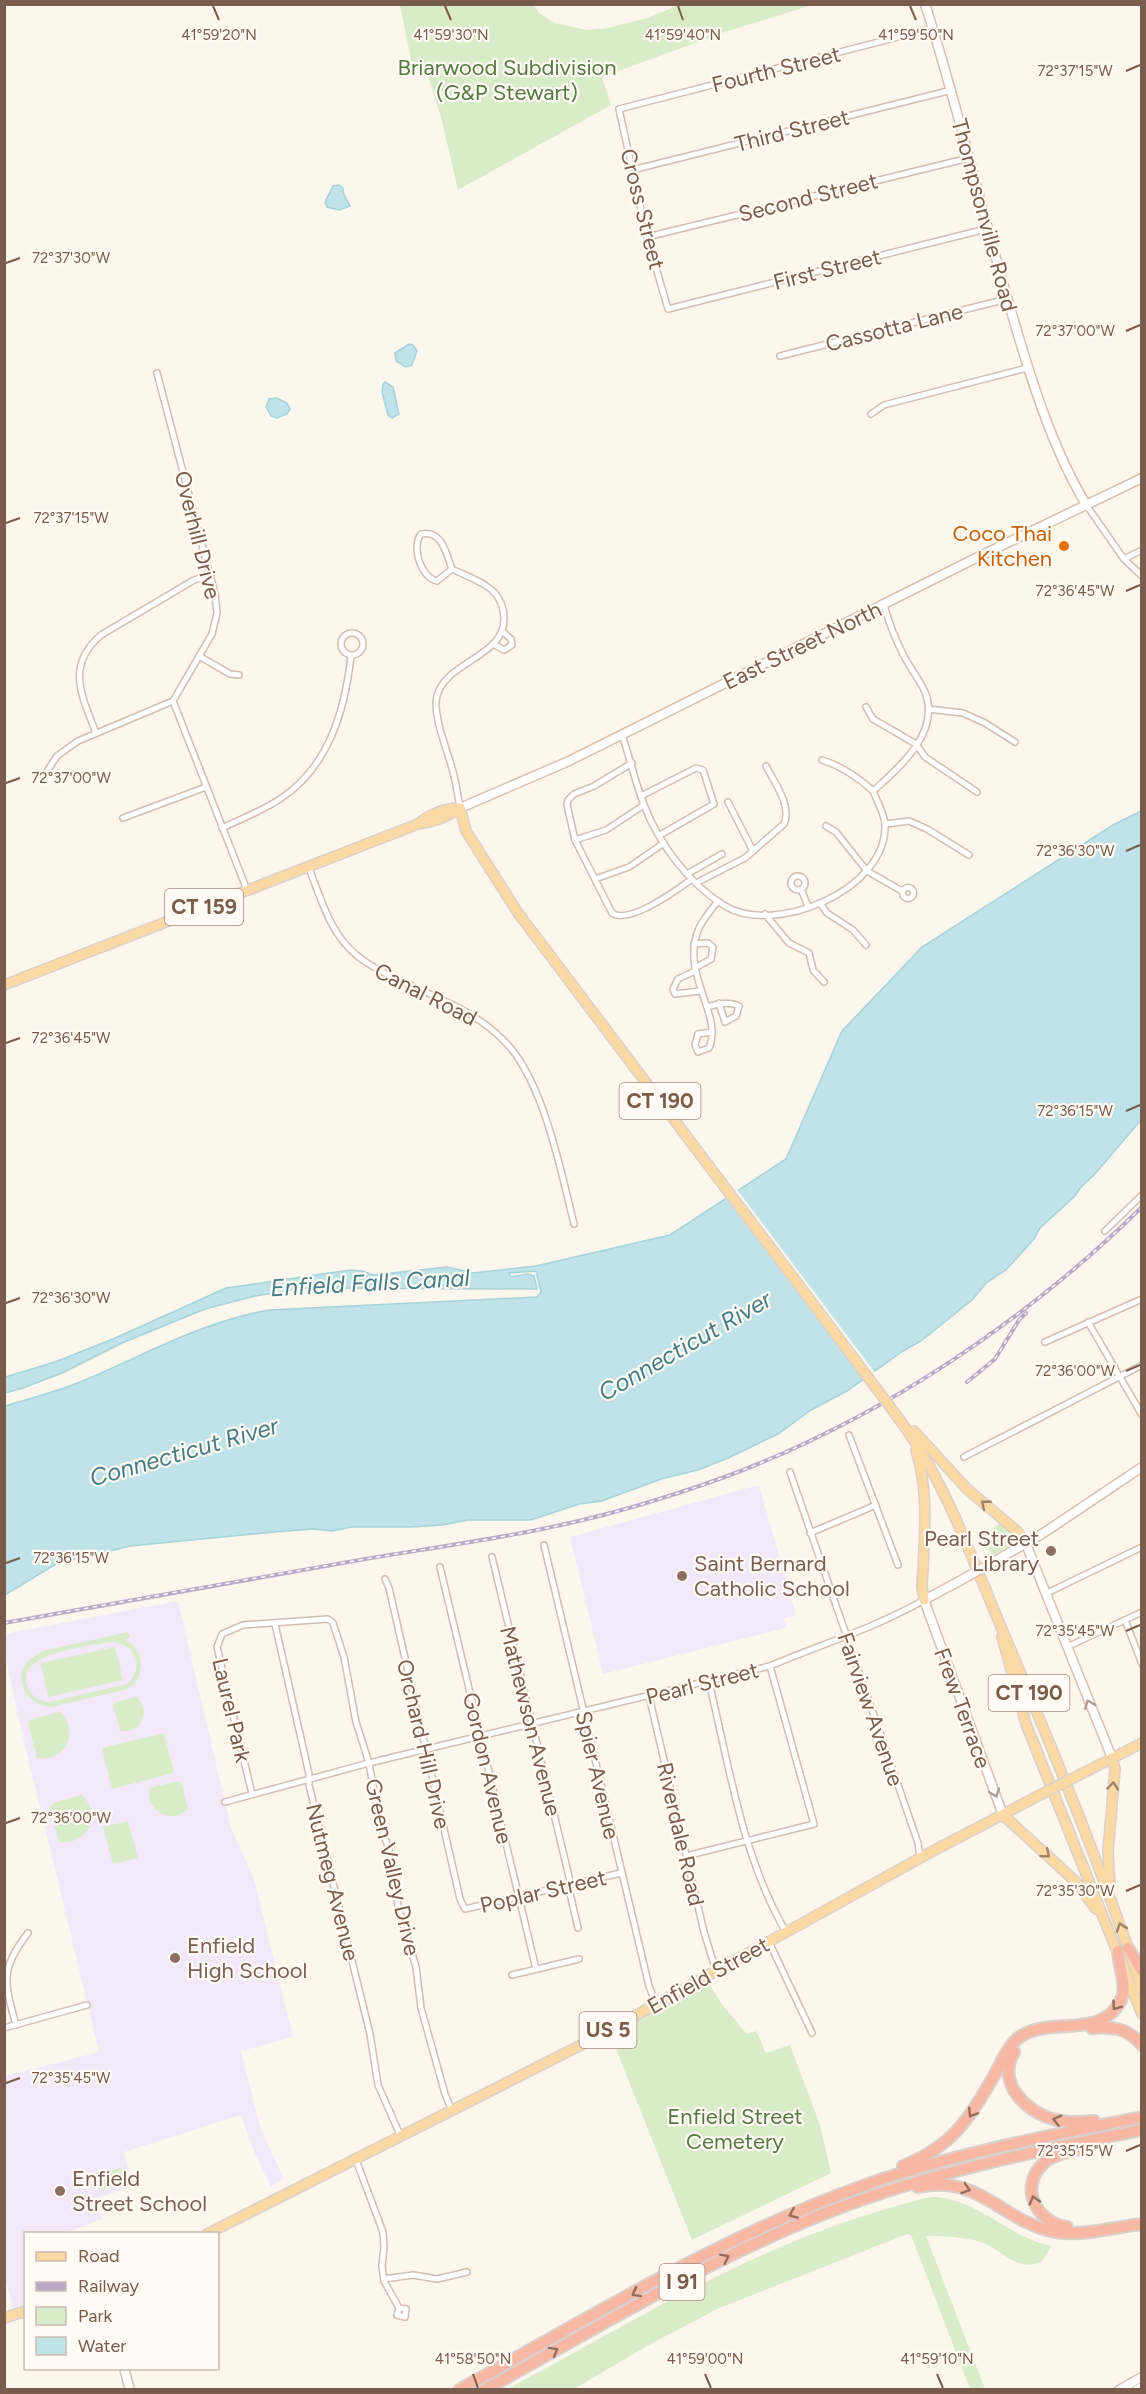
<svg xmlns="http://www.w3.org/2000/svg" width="1146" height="2394" viewBox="0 0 1146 2394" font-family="Figtree,sans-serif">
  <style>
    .education { fill: #f3e8fa }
    .green { fill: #d8ecc9; fill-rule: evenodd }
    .water { fill: #bfe3e8; stroke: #a5d3da; stroke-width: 1.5 }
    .pier { fill: #fdf6ec }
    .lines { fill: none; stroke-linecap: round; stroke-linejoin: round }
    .street-casing { stroke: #d1beb0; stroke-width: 8 }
    .secondary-casing { stroke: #d6c0b0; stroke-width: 11 }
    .primary-casing { stroke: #dad1cd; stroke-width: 12 }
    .highway-casing { stroke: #dad1cd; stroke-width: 14 }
    .street { stroke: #fff; stroke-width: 5 }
    .secondary { stroke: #fff; stroke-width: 8 }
    .primary { stroke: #fbd9a5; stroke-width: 9 }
    .highway { stroke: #f7b7a3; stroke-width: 10 }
    .rail-casing { stroke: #b9a8c9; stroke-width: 4 }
    .rail { stroke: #fffaf3; stroke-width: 1.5; stroke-dasharray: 4.5; stroke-linecap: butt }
    .secondary-bridge-casing { stroke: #d6c0b0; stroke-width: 11; stroke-linecap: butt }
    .primary-bridge-casing { stroke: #dad1cd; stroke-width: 12; stroke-linecap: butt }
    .secondary-bridge { stroke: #fff; stroke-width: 8 }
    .primary-bridge { stroke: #fbd9a5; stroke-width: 9 }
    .oneway { stroke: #a18267 }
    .oneway2 { stroke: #af9d94 }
    .oneway3 { stroke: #936e5e }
    .ticks { fill: none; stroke: #7a5c4d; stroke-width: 2 }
    .food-dot { fill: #e8710a; stroke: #fffaf3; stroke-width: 2 }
    .education-dot { fill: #8d6e63; stroke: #fffaf3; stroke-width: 2 }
    .labels { text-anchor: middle; stroke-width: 4.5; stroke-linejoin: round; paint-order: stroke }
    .shield { fill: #fffaf3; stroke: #a28b7f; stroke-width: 1.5 }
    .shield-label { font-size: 21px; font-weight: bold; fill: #7a5c4d }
    .park-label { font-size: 22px; fill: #537a41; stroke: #fffaf3 }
    .street-label { font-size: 22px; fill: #7a5c4d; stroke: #fffaf3 }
    .food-label { font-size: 22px; fill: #c56008; stroke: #fffaf3; text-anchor: end }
    .education-label { font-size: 22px; fill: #785e54; stroke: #fffaf3; text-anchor: start }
    .water-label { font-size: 24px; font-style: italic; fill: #437c86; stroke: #fffaf3 }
    .ticks-label { font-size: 15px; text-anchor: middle; fill: #7a5c4d; stroke: #fffaf3; stroke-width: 4.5; stroke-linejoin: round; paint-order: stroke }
  </style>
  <rect width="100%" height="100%" fill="#fdf6ec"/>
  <g class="education">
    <polygon points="759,1485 796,1615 784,1618 786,1628 603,1674 570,1537"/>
    <polygon points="178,1601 231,1828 254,1879 293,2037 241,2051 261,2130 284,2179 271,2187 255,2154 241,2115 124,2152 132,2186 101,2197 99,2211 102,2219 66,2233 26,2234 25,2306 13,2310 4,2273 5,2076 99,2052 19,1720 5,1655 4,1634"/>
  </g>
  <g class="green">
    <polygon points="400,5 534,5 539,13 555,23 587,30 608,28 647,18 679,5 812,5 722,33 602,77 611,105 458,190 441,117 425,67 413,69"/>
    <polygon points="1001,1522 1017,1541 992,1556 983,1536"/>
    <path d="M128,1632l2,6 -5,1c20,12 22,36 3,50l-77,18c-21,-1 -37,-22 -26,-42 5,-7 13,-10 18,-14zM109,1642c26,-2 37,26 18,42l-77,18c-9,0 -18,-5 -22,-14 -15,-36 60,-41 81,-46z"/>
    <polygon points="115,1647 123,1680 48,1697 41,1663"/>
    <path d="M137,1697c14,15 4,37 -17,34l-7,-25 2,-4z"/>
    <path d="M60,1712c21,20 5,50 -23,46l-9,-34 3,-5z"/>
    <polygon points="164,1733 174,1773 112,1789 102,1748"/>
    <path d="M178,1781l4,3 6,25c-17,16 -42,3 -39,-21z"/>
    <path d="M82,1795c21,20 5,51 -23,47l-9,-34 3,-5z"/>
    <polygon points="128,1821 138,1858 113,1864 103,1827"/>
    <polygon points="707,1981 721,2003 747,2034 756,2031 766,2053 790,2045 820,2125 831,2173 692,2240 610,2034"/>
    <polygon points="124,2168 128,2185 99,2190 93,2173"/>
    <path d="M932,2197c46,1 77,41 120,49l-11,16c-25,11 -41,-15 -63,-21 -16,-4 -36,-5 -52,-5l59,153h-15l-59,-154 -4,-1 -190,75 -70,37 -73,43h-66c113,-61 223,-129 346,-170 26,-8 52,-17 78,-22z"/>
  </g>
  <g class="water">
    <polygon points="339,185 343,188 343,192 350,206 339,210 327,207 325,202 333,186"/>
    <polygon points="409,344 413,345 417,351 412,365 406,367 396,361 395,353"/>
    <polygon points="385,382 393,387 399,414 392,418 388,415 382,392 383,384"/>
    <polygon points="277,398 287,403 290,409 287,414 277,418 271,416 266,407 269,399"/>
    <path d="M1141,811v309l-47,55 -12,11 -8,11 -34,31 -6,11 -28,31 -19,12 -15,18 -51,41 -18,10 -56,40 -36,19 -33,24 -50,24 -30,12 -37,9 -59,22 -23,3 -48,16h-63l-26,5 -31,2h-59l-20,4 -19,-2 -39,3 -144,14 -20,5 -22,2 -8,5 -24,6 -51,31v-189c23,-7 47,-13 70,-22 67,-27 122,-61 194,-74l268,-13 4,-5 -5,-21 -27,2 2,4 17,-3 6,2 3,13 -230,-1 -52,8 -50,13 -83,34 -60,30 -39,15 -18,5v-16l50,-15 58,-23 113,-51 124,-18 12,1 11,4 74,-8 26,6 63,-7 134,-31 116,-76 56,-128 80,-84 191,-122z"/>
  </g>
  <polygon class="pier" points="736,1188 876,1374 871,1377 864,1381 724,1196"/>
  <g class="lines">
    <defs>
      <g id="street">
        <polyline points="933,28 619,109 647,237 668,309 986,229"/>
        <polyline points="632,170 952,90"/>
        <polyline points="647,237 969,158"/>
        <polyline points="780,356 1007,299"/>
        <polyline points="157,373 215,594 217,613 212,634 173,701 247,890"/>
        <polyline points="871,414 884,405 1027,368"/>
        <polyline points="1087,506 1124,559 1142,576"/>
        <polyline points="1124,559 1142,550"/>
        <path d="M452,569l-15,12c-16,-3 -26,-34 -16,-47 22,-4 25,20 31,35 24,12 51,17 52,49 1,39 -58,43 -67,78 -5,20 11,55 16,76 3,11 5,24 7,36"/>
        <circle cx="352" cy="644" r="11"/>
        <polyline points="493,644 504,650 512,645 511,639 502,631"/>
        <polyline points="199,656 230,674 239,675"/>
        <polyline points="866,707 873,719 916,744 925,757 977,792"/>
        <polyline points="928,709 963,713 985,723 1015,742"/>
        <path d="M96,733c-14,-37 -31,-67 5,-98l93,-55 16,-5"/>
        <path d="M622,735c8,23 13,47 22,70 15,39 45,79 81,101 50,30 162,-16 160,-81 0,-10 -8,-24 -12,-34 27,-24 68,-59 52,-99 -6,-13 -15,-24 -21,-36 -9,-17 -15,-33 -20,-51"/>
        <path d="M822,760c19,6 36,17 51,31"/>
        <path d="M632,763l-38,23 -20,8 -6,6 -1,5 8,35 37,73c17,12 65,-23 80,-34"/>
        <polyline points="44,776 57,756 78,741 173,701"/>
        <polyline points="641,796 696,768 703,770 714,804 660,835"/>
        <polyline points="728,802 753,851"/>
        <polyline points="123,818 206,787"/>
        <polyline points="886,824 909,821 927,829 969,855"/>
        <polyline points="826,826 836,832 867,871 902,891"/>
        <path d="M222,828c19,-9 40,-17 58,-29 49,-32 65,-89 71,-143"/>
        <polyline points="575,840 606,830 644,805"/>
        <path d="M308,866c11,27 20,61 41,82 15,16 34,24 54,34 38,17 76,31 105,63 36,40 53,126 66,179"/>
        <polyline points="687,874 722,854"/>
        <circle cx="798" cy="883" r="7"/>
        <polyline points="595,879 629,867 664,843"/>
        <path d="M696,883l49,-25 39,-34c8,-19 -10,-42 -18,-58"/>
        <circle cx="908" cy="893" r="5.5"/>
        <polyline points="801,889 808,906"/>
        <polyline points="821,904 827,913 853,930 866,945"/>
        <polyline points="765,914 789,943 809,953 813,970 824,982"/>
        <polyline points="694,944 708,943 713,947 711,959 695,968"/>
        <polyline points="695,971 678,979 673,989 675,994 700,991"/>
        <path d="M707,1007c11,-3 21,-6 32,-1l-3,10 -11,6 -6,-19"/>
        <path d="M712,1032l-14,2 -3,11 3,7 11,-4c15,-33 -30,-74 -10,-120 5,-10 12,-18 19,-27"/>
        <polyline points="1105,1231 1142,1195"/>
        <polyline points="1088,1322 1142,1415"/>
        <polyline points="1045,1342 1142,1299"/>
        <polyline points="849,1435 898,1565"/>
        <polyline points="964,1457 1142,1365"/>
        <polyline points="790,1472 918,1843 920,1858"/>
        <polyline points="810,1533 876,1505"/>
        <polyline points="544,1545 649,1986 656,2004"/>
        <polyline points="492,1557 571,1885"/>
        <polyline points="440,1567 536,1969"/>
        <polyline points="385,1579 389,1588 460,1899 465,1909 621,1873"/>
        <polyline points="1045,1594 1142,1547"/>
        <polyline points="1125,1620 1142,1664"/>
        <polyline points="275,1624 309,1774 309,1785 370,2034 378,2085 401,2137"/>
        <polyline points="1067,1647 1142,1612"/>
        <path d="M709,1682c20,83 33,175 77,250"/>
        <polyline points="649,1696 704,1932 716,1971"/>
        <polyline points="252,1794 217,1647 222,1634 243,1625 328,1619 333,1623 344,1657 356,1722 369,1763 379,1820 393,1862 398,1906 416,1967 421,2008 445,2094 452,2111"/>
        <path d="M225,1802l144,-39 401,-97c52,-22 105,-38 154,-66"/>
        <polyline points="686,1856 814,1824 770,1666"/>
        <polyline points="568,1885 578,1928"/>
        <polyline points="769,1942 812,2033"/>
        <polyline points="512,1975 579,1959"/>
        <path d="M16,2025c-12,-43 -16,-56 12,-92"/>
        <polyline points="4,2028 87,2005"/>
        <polyline points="356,2160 383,2232 384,2247 382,2266 384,2281 399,2308 397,2315 405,2317 406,2309 399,2308"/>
        <polyline points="384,2279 413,2275 437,2279 467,2272"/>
      </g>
      <g id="secondary">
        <path d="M925,4c33,102 56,205 86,307 19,65 41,138 76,195"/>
        <polyline points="460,808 569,761 976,558 1142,478"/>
        <polyline points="1026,1544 1112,1758"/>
        <polyline points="988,1565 1042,1534 1142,1467"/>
        <polyline points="954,1584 924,1600 1003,1815"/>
        <polyline points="124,2368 130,2390"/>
        <polyline points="1119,2390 1142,2377"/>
        <polyline points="1137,2390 1142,2387"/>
      </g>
      <g id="primary">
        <polyline points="460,808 466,831 518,913 795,1280"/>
        <path d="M419,823c12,-9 25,-15 41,-15"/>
        <path d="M4,985l414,-161c16,-2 29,-7 42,-16"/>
        <path d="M894,1412c47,61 73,133 102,203 52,123 104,247 146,374"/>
        <polyline points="914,1431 967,1489 1018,1532 1026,1544"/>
        <path d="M916,1450c14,46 8,91 6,137l2,13"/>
        <polyline points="1002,1637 1026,1724 1142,2014"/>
        <polyline points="1083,1773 1142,1743"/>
        <polyline points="1003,1815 1075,1881 1096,1909"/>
        <polyline points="1110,1885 1108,1852 1115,1769 1112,1758"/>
        <polyline points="207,2234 593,2039 931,1852 1038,1796"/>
        <polyline points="4,2318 26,2311"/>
      </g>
      <g id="highway">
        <polyline points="1128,1948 1142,1971"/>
        <path d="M1092,2028c20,-2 36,0 50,17"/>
        <path d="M1014,2052c-19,33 16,64 47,69 11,2 22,1 33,0"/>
        <path d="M903,2166c50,-20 66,-47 92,-92 6,-11 12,-26 22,-35 28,-23 76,-1 99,-31 15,-18 3,-36 2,-57"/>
        <path d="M918,2187c60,-13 81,31 132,44 26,7 65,-4 92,-7"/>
        <path d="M1067,2227c-31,-4 -49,-41 -23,-64 9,-8 23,-11 35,-14"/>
        <path d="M459,2390c133,-74 265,-155 409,-206 89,-31 181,-48 274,-67"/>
        <path d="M484,2390c114,-62 226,-132 347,-179 101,-39 205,-60 311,-81"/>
      </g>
    </defs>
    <use href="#street" class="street-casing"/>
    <use href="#secondary" class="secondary-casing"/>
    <use href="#primary" class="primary-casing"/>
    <use href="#highway" class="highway-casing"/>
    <use href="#street" class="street"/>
    <use href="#secondary" class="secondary"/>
    <use href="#primary" class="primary"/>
    <use href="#highway" class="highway"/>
    <defs>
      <g id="rail">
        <polyline points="967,1382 995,1359 1019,1320 1026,1313"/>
        <path d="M4,1623c123,-22 245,-44 367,-65 55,-9 111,-17 166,-28 62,-12 124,-30 185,-52 155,-57 302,-155 420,-271"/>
      </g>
    </defs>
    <use href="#rail" class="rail-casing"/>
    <use href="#rail" class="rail"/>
    <defs>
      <polyline id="secondary-bridge" points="954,1584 988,1565"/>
      <g id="primary-bridge">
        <polyline points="795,1280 894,1412"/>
        <polyline points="1038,1796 1083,1773"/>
      </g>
    </defs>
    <use href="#secondary-bridge" class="secondary-bridge-casing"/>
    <use href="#primary-bridge" class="primary-bridge-casing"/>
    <use href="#secondary-bridge" class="secondary-bridge"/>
    <use href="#primary-bridge" class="primary-bridge"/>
  </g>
  <defs><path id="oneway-chevron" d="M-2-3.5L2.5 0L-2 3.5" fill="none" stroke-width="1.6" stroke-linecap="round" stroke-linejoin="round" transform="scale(1.5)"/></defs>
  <g class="oneway">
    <use href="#oneway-chevron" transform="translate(985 1504) rotate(-141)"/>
    <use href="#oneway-chevron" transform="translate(1113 1786) rotate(-85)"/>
    <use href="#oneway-chevron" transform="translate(1046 1854) rotate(40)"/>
    <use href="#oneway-chevron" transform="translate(1121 1927) rotate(-109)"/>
  </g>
  <g class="oneway2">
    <use href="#oneway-chevron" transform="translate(1089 1704) rotate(-112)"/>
    <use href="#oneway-chevron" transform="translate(995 1793) rotate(70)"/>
  </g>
  <g class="oneway3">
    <use href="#oneway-chevron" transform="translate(1116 2006) rotate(126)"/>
    <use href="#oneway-chevron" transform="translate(972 2113) rotate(123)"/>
    <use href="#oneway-chevron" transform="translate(1057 2120) rotate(-166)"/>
    <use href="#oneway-chevron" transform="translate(966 2189) rotate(18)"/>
    <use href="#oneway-chevron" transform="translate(1034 2200) rotate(-106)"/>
    <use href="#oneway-chevron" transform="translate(793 2214) rotate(157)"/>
    <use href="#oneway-chevron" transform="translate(725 2258) rotate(-27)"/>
    <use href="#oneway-chevron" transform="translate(636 2293) rotate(151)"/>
    <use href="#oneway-chevron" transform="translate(554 2351) rotate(-29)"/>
  </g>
  <path class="ticks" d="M213,6l6,14M445,6l6,14M678,6l5,14M910,6l6,14M1126,71l14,-6M6,263l14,-5M1126,331l14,-6M6,523l14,-5M1126,591l14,-6M6,783l14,-5M1126,851l14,-6M6,1043l14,-5M1126,1111l14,-6M6,1303l14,-5M1126,1371l14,-6M6,1563l14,-5M1126,1631l14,-6M6,1823l14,-5M1126,1891l14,-6M6,2083l14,-5M1126,2151l14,-6M473,2374l5,14M705,2374l6,14M937,2374l6,14"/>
  <circle class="food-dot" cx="1064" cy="546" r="6"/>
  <g class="education-dot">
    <circle cx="1051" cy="1551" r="6"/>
    <circle cx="682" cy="1576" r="6"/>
    <circle cx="175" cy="1958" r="6"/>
    <circle cx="60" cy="2191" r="6"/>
  </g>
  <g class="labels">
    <g class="shield">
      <rect x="165" y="889" width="78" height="36" rx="4.5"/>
      <rect x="619.5" y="1083" width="81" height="36" rx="4.5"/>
      <rect x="988.5" y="1675" width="81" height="36" rx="4.5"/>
      <rect x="579.5" y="2012" width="57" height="36" rx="4.5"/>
      <rect x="659.5" y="2264" width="45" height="36" rx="4.5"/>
    </g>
    <g class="shield-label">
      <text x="204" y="914">CT 159</text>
      <text x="660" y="1108">CT 190</text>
      <text x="1029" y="1700">CT 190</text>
      <text x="608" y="2037">US 5</text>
      <text x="682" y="2289">I 91</text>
    </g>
    <g class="park-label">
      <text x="507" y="75">Briarwood Subdivision<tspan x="507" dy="25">(G&amp;P Stewart)</tspan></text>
      <text x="735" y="2124">Enfield Street<tspan x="735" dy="25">Cemetery</tspan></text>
    </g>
    <g class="street-label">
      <text transform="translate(776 69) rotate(-14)" y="8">Fourth Street</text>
      <text transform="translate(792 130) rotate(-14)" y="8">Third Street</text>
      <text transform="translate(808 197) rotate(-14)" y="8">Second Street</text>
      <text transform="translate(643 209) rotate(76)" y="8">Cross Street</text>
      <text transform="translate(985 215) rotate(75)" y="8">Thompsonville Road</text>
      <text transform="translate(827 269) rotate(-14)" y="8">First Street</text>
      <text transform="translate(894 327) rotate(-14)" y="8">Cassotta Lane</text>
      <text transform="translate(198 535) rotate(76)" y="8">Overhill Drive</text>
      <text transform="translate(802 645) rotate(-26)" y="8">East Street North</text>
      <text transform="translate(426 994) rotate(27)" y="8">Canal Road</text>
      <text transform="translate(702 1683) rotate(-14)" y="8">Pearl Street</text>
      <text transform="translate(963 1708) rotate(70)" y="8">Frew Terrace</text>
      <text transform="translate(871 1709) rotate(71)" y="8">Fairview Avenue</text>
      <text transform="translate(232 1710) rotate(77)" y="8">Laurel Park</text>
      <text transform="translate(531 1721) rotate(76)" y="8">Mathewson Avenue</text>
      <text transform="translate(424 1744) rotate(77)" y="8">Orchard Hill Drive</text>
      <text transform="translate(488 1768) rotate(77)" y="8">Gordon Avenue</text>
      <text transform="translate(598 1775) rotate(77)" y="8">Spier Avenue</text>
      <text transform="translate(681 1834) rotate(77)" y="8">Riverdale Road</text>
      <text transform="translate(393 1867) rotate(77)" y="8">Green Valley Drive</text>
      <text transform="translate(333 1882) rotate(76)" y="8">Nutmeg Avenue</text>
      <text transform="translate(543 1891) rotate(-13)" y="8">Poplar Street</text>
      <text transform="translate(708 1975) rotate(-29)" y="8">Enfield Street</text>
    </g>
    <g class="food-label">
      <text x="1052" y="541">Coco Thai<tspan x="1052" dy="25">Kitchen</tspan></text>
    </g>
    <g class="education-label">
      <text x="1039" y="1546" text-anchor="end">Pearl Street<tspan x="1039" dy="25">Library</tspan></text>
      <text x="694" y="1571">Saint Bernard<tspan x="694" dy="25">Catholic School</tspan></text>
      <text x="187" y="1953">Enfield<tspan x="187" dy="25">High School</tspan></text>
      <text x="72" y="2186">Enfield<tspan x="72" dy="25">Street School</tspan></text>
    </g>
    <g class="water-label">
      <text transform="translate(370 1283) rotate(-3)" y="8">Enfield Falls Canal</text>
      <text transform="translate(685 1346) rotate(-30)" y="8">Connecticut River</text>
      <text transform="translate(184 1452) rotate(-16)" y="8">Connecticut River</text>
    </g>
  </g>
  <g class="ticks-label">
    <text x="219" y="40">41°59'20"N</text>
    <text x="451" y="40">41°59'30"N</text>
    <text x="683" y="40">41°59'40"N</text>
    <text x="916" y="40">41°59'50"N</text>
    <text x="1075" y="76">72°37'15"W</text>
    <text x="71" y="263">72°37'30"W</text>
    <text x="1075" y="336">72°37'00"W</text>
    <text x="71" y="523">72°37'15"W</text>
    <text x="1075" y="596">72°36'45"W</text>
    <text x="71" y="783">72°37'00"W</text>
    <text x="1075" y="856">72°36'30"W</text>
    <text x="71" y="1043">72°36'45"W</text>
    <text x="1075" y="1116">72°36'15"W</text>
    <text x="71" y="1303">72°36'30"W</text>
    <text x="1075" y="1376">72°36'00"W</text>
    <text x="71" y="1563">72°36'15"W</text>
    <text x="1075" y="1636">72°35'45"W</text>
    <text x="71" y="1823">72°36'00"W</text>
    <text x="1075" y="1896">72°35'30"W</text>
    <text x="71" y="2083">72°35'45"W</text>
    <text x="1075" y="2156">72°35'15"W</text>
    <text x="473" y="2364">41°58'50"N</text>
    <text x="705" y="2364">41°59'00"N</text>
    <text x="937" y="2364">41°59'10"N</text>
  </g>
  <rect width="1146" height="2394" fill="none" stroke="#7a5c4d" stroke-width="12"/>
  <rect x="24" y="2232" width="195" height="138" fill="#fffaf3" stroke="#cabbb1" stroke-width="1.5"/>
  <rect x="36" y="2252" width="30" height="9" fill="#fbd9a5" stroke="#cabbb1" stroke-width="1.5"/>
  <text x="78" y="2262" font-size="18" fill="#7a5c4d">Road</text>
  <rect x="36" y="2282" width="30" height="9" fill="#b9a8c9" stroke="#cabbb1" stroke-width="1.5"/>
  <text x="78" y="2292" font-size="18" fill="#7a5c4d">Railway</text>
  <rect x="36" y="2307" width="30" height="18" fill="#d8ecc9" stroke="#cabbb1" stroke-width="1.5"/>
  <text x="78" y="2322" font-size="18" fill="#7a5c4d">Park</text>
  <rect x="36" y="2337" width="30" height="18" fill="#bfe3e8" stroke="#cabbb1" stroke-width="1.5"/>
  <text x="78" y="2352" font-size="18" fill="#7a5c4d">Water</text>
</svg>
